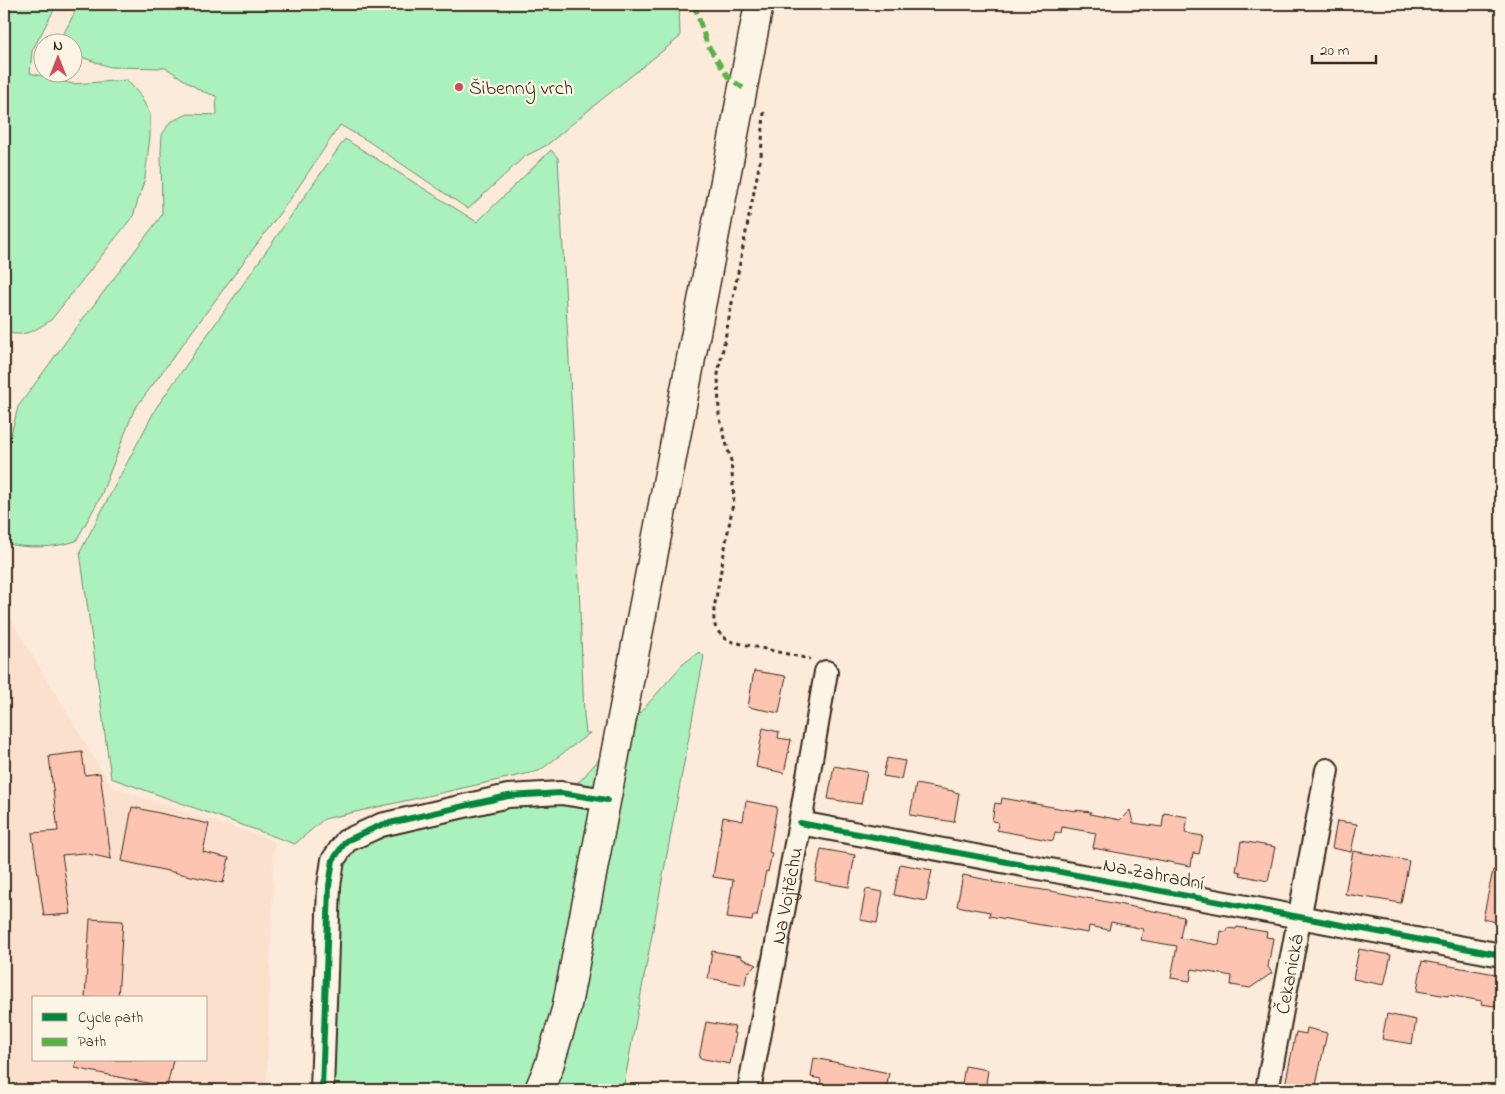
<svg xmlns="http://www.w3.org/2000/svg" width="1505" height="1094" viewBox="0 0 1505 1094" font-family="'Indie Flower',sans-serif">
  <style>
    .built { fill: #fce0ce; fill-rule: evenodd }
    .green { fill: #aaf1bd; stroke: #728e6e }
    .building { fill: #fdc5b1; stroke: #3b2a1e }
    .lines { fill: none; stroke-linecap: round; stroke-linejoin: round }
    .street-casing { stroke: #3b2a1e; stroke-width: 26 }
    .secondary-casing { stroke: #3b2a1e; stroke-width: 31 }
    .path { stroke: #3b2a1e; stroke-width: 3; stroke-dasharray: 4 4; stroke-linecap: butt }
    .street { stroke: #fcf5e5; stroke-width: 22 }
    .secondary { stroke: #fcf5e5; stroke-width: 28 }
    .quiet { stroke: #57b245; stroke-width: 5; stroke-dasharray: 10 5; stroke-linecap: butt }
    .cycleway-casing { stroke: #fcf5e5; stroke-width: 9 }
    .cycleway { stroke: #00873e; stroke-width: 6 }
    .poi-dot { fill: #d1495b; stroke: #fcf5e5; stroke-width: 2 }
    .labels { text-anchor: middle; stroke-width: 4.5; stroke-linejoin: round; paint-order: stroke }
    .poi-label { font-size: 20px; fill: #3b2a1e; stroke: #fcf5e5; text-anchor: start }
    .street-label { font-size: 20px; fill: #3b2a1e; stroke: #fcf5e5 }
  </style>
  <rect width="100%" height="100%" fill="#fcebdb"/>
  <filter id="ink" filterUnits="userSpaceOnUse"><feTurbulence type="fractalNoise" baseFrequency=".02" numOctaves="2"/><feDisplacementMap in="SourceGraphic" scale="10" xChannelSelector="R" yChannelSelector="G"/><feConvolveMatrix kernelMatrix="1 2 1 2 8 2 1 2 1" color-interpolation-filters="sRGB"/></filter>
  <g filter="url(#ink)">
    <path class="built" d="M4,608l108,179 162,54 -7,249h-263zM34,998h172v62h-172z"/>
    <g class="green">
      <path d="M4,4h53l-25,47 -2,22 43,11 54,-4 13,15 10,19v22l-5,42 -12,38 -82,104c-15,10 -29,19 -47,11z"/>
      <path d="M79,4h600l1,33 -84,67 -49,41 -23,12 -56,52 -100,-68 -28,-16 -49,73 -157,212 -34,88 -24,43c-22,7 -49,8 -72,2v-81l14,-55 46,-63 98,-129 -1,-63 1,-17 8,-13 18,-8 29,1 -1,-19 -15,-5 -35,-23 -56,-1 -37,-13 -1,-12h-9v-7z"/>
      <polygon points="345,139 477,222 551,150 558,158 574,452 584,715 586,733 590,733 539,771 324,819 295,844 111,778 80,552 156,408"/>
      <polygon points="699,652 704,656 623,1090 311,1090 316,904 325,874 368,833 542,798 580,781 683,664"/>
    </g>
    <g class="building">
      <polygon points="754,671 786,676 779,713 748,707"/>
      <polygon points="763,728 779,732 778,738 791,740 784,773 756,767"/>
      <polygon points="82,752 85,775 100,773 111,859 84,853 62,855 71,914 44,916 32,833 58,831 49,756"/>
      <polygon points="887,758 905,761 901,779 883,776"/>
      <polygon points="834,766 867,772 861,804 828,799"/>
      <polygon points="916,784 953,791 953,792 959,793 954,822 910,815"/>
      <polygon points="1002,798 1075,811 1075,810 1091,812 1090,814 1120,820 1130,810 1133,823 1162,827 1164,813 1188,817 1185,833 1203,836 1199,854 1193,853 1191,866 1093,848 1096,833 1062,827 1061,833 1055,832 1053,841 997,830 998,822 992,821 995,803 1001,804"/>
      <polygon points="746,801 777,807 769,852 772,853 768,872 766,871 757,916 753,916 752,921 727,918 733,880 713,877 723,817 743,821"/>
      <polygon points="132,807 209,824 203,852 229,858 223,883 122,861"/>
      <polygon points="1337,821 1357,824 1351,852 1332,848"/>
      <polygon points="1241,841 1275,847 1268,881 1240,875 1241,872 1236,871"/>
      <polygon points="821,849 855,855 849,887 815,881"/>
      <polygon points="1353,851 1409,861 1401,903 1345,894"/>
      <polygon points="900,864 932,870 926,901 894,895"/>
      <polygon points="1493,870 1501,871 1501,923 1483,919"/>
      <polygon points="963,875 993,881 992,882 1056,892 1184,917 1180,938 1219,945 1221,931 1226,932 1227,928 1236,929 1237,927 1267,932 1266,937 1273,938 1268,967 1272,973 1250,988 1231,985 1232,976 1192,969 1190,981 1171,978 1177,946 1141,940 1143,929 1111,922 1109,930 1089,926 1088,933 989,916 990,912 957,906"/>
      <polygon points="866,889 883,892 877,923 860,920"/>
      <polygon points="90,919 123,921 118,998 85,998"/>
      <polygon points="1359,949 1391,955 1384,985 1353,979"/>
      <polygon points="712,951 741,956 741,958 757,965 747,973 745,985 708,978"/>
      <polygon points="1422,961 1501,975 1501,1007 1481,1004 1482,1001 1448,995 1448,996 1417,991"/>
      <polygon points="1387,1014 1416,1020 1412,1044 1382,1039"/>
      <polygon points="706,1022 735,1027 733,1033 736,1033 730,1064 699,1058"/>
      <polygon points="1307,1028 1327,1033 1315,1090 1284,1090 1296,1032 1306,1034"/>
      <polygon points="814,1058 889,1073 886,1090 819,1090 821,1079 811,1077"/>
      <polygon points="76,1060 173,1060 167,1087 75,1068"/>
      <polygon points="965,1066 988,1070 985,1090 961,1090"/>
    </g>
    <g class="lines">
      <defs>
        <g id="street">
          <polyline points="800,823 1501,955"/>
          <polyline points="322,1090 329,886 333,860 346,841 381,825 508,796 561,793 607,800"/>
          <path id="s1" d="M749,1090l51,-267 26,-151"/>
          <path id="s2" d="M1267,1090l60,-320"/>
        </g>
        <polyline id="secondary" points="539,1090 549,1066 566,1010 759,4"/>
      </defs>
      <use href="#street" class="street-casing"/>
      <use href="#secondary" class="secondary-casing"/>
      <path class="path" d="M764,112l-3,44 -43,218 1,41 12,46 3,37 -20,111c-1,17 1,22 15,32l81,18"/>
      <use href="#street" class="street"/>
      <use href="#secondary" class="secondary"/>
      <polyline class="quiet" points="694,4 707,44 728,77 743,88"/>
      <defs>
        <g id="cycleway">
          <polyline points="800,823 1501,955"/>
          <polyline points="322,1090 329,886 333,860 346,841 381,825 508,796 561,793 607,800"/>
        </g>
      </defs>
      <use href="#cycleway" class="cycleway-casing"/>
      <use href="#cycleway" class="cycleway"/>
    </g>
  </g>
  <circle class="poi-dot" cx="459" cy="87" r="5"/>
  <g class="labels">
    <g class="poi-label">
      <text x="469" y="94">Šibenný vrch</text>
    </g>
    <g class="street-label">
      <text transform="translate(1154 873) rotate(11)" y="7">Na Zahradní</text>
      <text dy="7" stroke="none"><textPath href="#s1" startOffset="198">Na Vojtěchu</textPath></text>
      <text dy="7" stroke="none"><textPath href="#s2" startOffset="118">Čekanická</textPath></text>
    </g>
  </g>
  <rect width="1505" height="1094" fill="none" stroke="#fcf5e5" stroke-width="20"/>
  <rect x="10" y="10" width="1485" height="1074" fill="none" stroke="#3b2a1e" stroke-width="2" filter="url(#ink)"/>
  <rect x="32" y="996" width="175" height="65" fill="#fcf5e5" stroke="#afa495"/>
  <rect x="42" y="1013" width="25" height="8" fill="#00873e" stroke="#afa495"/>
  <text x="78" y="1022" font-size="15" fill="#3b2a1e">Cycle path</text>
  <rect x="42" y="1038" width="25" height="8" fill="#57b245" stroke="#afa495"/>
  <text x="78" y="1046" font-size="15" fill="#3b2a1e">Path</text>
  <g transform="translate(58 58)"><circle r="24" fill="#fcf5e5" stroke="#afa495"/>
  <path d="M0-4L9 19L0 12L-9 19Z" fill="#d1495b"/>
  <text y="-8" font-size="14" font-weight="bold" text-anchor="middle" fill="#3b2a1e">N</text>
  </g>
  <path d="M1312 55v8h64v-8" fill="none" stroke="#3b2a1e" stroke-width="2.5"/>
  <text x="1320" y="55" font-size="15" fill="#3b2a1e" stroke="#fcf5e5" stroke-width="4" paint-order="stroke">20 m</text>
</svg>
